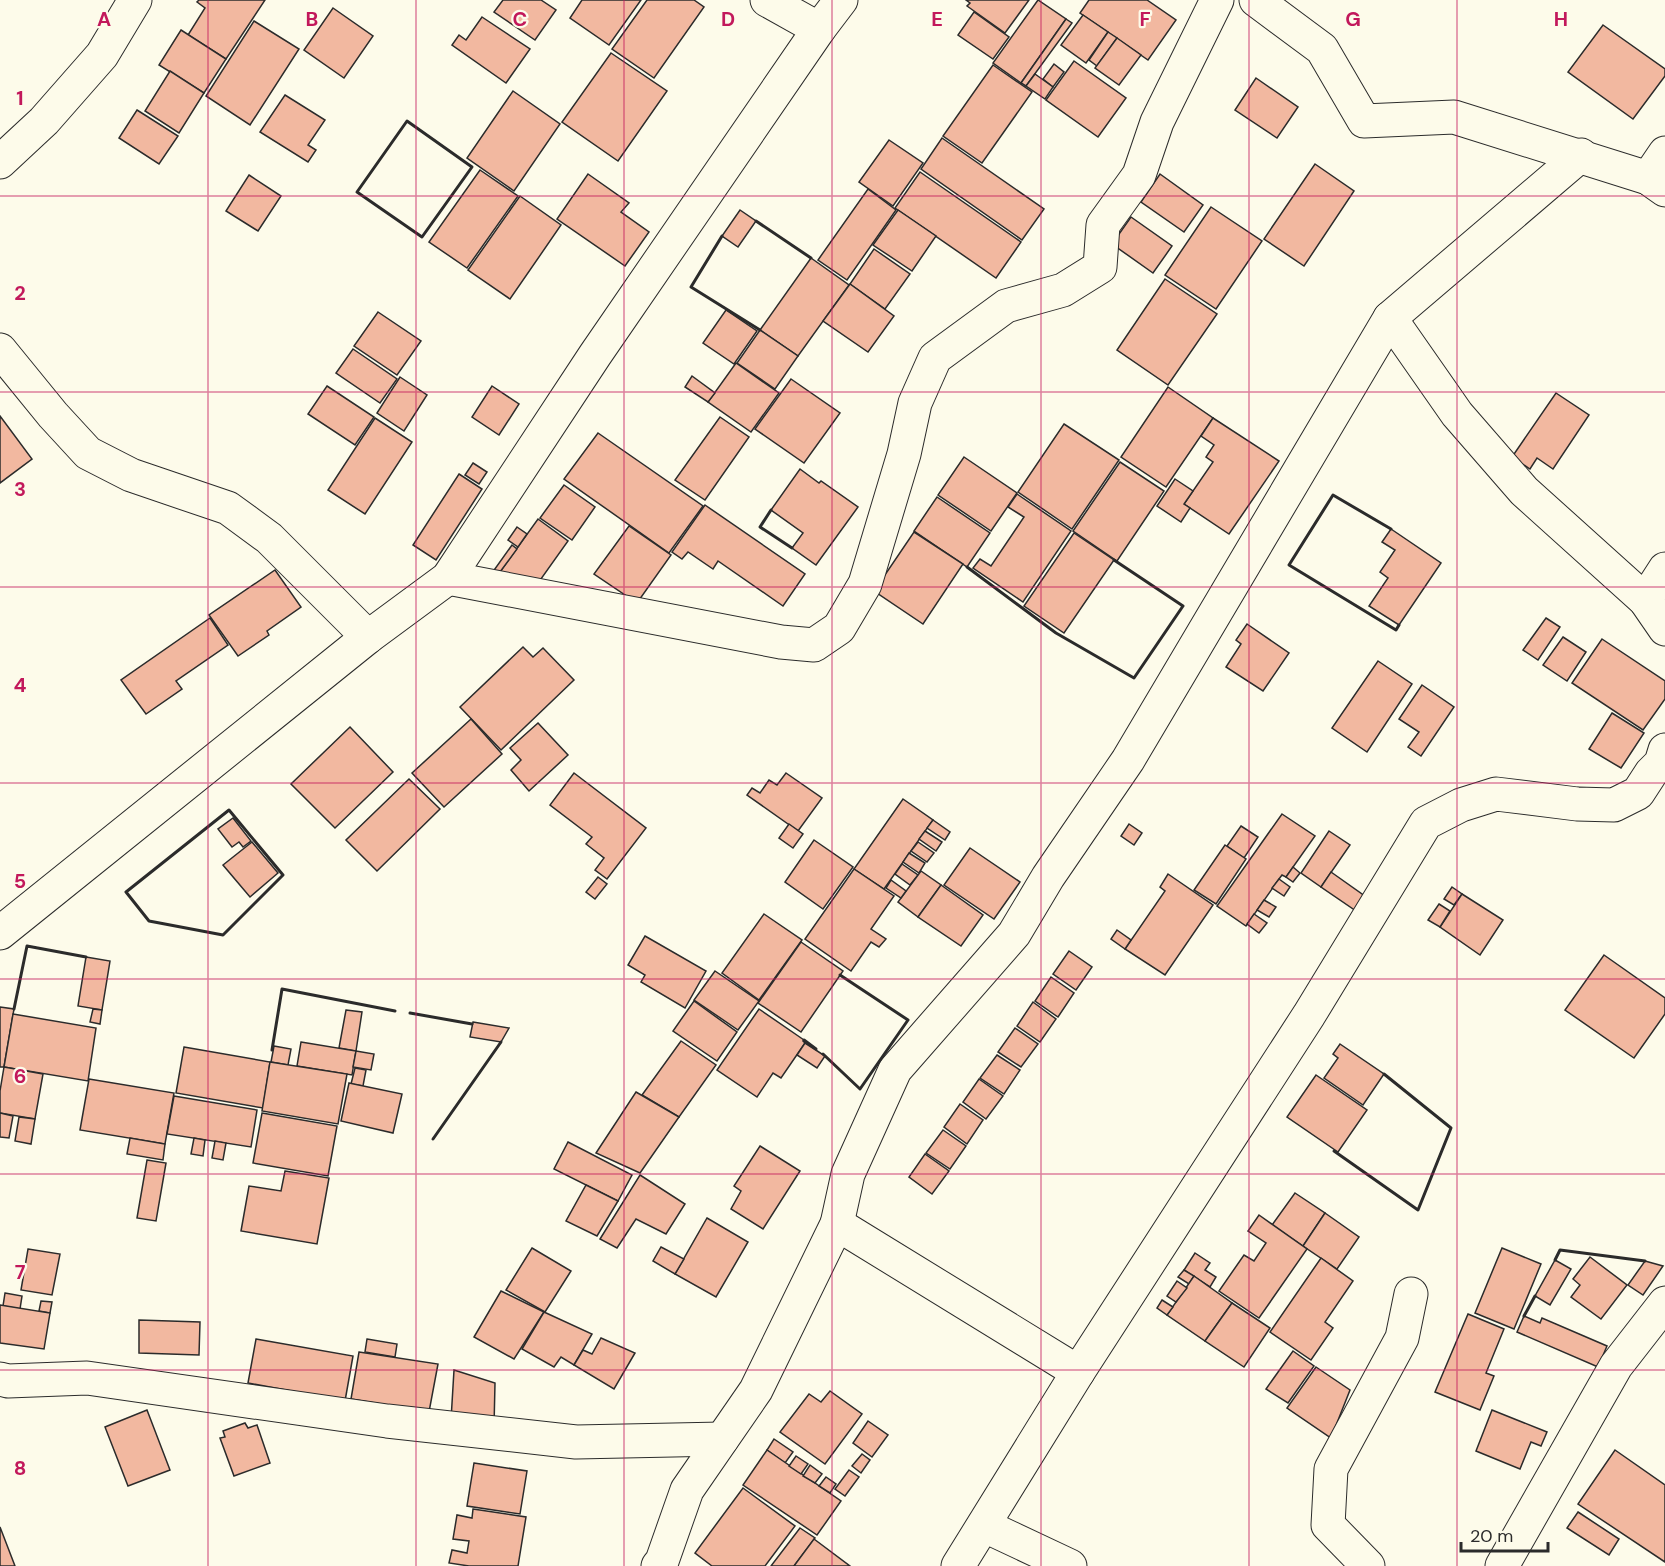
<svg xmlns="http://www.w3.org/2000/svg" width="1665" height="1566" viewBox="0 0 1665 1566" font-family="'DM Sans',sans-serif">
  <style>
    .building { fill: #f2b8a0; stroke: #2b2b2b; stroke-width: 1.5 }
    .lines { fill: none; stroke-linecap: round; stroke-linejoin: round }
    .minor-casing { stroke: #2b2b2b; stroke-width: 35 }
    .minor { stroke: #fdfbea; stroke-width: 33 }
    .wall { stroke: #2b2b2b; stroke-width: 3 }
    .grid { fill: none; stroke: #c2185b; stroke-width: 1.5; stroke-opacity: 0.55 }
    .grid-label { font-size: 20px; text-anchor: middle; font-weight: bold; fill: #c2185b; stroke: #fdfbea; stroke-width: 4.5; stroke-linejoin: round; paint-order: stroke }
  </style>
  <rect width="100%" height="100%" fill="#fdfbea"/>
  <g class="building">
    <polygon points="199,0 265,0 226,59 188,35 205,8 197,2"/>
    <polygon points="503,0 541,0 556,10 535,40 494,12"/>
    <polygon points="582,0 641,0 609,45 570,18"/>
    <polygon points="647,0 694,0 704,7 654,78 612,49"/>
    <polygon points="966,0 1029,0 1005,33 967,6 970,3"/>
    <polygon points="1038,0 1066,19 1021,83 993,63"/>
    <polygon points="1089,0 1147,0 1176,20 1148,60 1080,13"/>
    <polygon points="333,8 373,36 344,78 304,50"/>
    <polygon points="974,12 1009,37 993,59 958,35"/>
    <polygon points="1083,15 1108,32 1086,63 1061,45"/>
    <polygon points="482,17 530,49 506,83 452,45 459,35 466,40"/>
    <polygon points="1066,19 1072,23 1026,86 1021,83"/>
    <polygon points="254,21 299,49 250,125 206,96"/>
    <polygon points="1603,25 1665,69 1665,76 1633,119 1568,72"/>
    <polygon points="181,30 226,59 204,93 159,65"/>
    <polygon points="1108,32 1117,38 1097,66 1089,60"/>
    <polygon points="1117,38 1141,55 1119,85 1095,68"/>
    <polygon points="611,53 667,91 618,161 562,122"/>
    <polygon points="1074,61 1126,98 1098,137 1046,100"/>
    <polygon points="1054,64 1064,72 1053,87 1043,79"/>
    <polygon points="993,65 1032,92 982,163 943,136"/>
    <polygon points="170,71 204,93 179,133 145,111"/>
    <polygon points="1035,74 1053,87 1045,99 1026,86"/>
    <polygon points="1256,78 1298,107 1277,138 1235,110"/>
    <polygon points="513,91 560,124 514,191 467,158"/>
    <polygon points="285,95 325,120 308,145 316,150 308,162 260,132"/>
    <polygon points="137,110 178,136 159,164 119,138"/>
    <polygon points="942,138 1044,209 1022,240 921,169"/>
    <polygon points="889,140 923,163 893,206 859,182"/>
    <polygon points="1315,164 1354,191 1304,266 1264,239"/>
    <polygon points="480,170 518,196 467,268 429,242"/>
    <polygon points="920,172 1021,242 996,278 895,208"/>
    <polygon points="588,174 629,203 621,212 649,232 625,266 557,219"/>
    <polygon points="1160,174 1203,205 1184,232 1141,202"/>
    <polygon points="249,175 281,196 258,231 226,211"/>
    <polygon points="868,189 896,210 847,280 818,260"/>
    <polygon points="520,196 561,225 510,299 468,270"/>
    <polygon points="1211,207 1262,241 1216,309 1165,275"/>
    <polygon points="740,210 756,221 738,247 722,236"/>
    <polygon points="898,210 936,236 912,271 873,245"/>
    <polygon points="1131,217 1172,246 1153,273 1112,244"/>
    <polygon points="874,249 910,274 885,309 850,284"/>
    <polygon points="811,258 849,285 798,356 760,330"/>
    <polygon points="1165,279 1217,314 1168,385 1117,350"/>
    <polygon points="850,284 894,316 868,352 823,321"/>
    <polygon points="726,310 757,331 734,364 703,343"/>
    <polygon points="378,312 421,341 397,375 354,346"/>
    <polygon points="760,330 798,356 775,389 737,363"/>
    <polygon points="353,349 397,379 380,403 336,373"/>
    <polygon points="736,363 779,393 751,432 708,402"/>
    <polygon points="692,376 715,393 708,402 685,387"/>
    <polygon points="400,377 427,395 404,431 377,413"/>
    <polygon points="791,379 840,413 804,463 755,429"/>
    <polygon points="327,386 374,417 355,445 308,414"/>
    <polygon points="492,386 519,404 499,435 472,417"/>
    <polygon points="1168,387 1213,418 1166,487 1121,457"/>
    <polygon points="1556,393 1589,415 1553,469 1537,458 1530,469 1512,457"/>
    <polygon points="0,416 32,459 0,483"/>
    <polygon points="720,417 749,437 705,500 675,480"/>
    <polygon points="375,418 412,442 365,514 328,490"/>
    <polygon points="1213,418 1279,461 1229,534 1184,504 1213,462 1206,457 1214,445 1201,436"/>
    <polygon points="1064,424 1119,460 1072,529 1018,492"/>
    <polygon points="598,433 703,506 669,553 564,479"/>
    <polygon points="964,457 1017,493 991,531 938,495"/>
    <polygon points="1120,462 1164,491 1117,561 1073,531"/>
    <polygon points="473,463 487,472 479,484 465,475"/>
    <polygon points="800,469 819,483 821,481 858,507 816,565 792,548 803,533 771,510"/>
    <polygon points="459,474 482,489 436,560 413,545"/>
    <polygon points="1175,479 1193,491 1184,504 1190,508 1181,522 1157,506"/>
    <polygon points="564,485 595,507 572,540 540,518"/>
    <polygon points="1017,494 1071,531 1023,602 973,568 980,559 991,566 1024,517 1008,507"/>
    <polygon points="937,497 990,533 967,567 914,531"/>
    <polygon points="705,505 805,574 783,606 718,561 713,569 688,552 682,559 672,552"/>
    <polygon points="538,519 568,541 536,586 497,576"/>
    <polygon points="629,526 671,555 637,603 594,574"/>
    <polygon points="517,527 527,534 518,547 508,540"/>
    <polygon points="1391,529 1441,563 1399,625 1369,606 1388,578 1380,572 1395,550 1382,542"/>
    <polygon points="914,532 963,564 923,624 874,591"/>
    <polygon points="1074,533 1114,560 1064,633 1024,606"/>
    <polygon points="512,545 517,549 497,576 492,573"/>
    <polygon points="275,570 301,607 267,631 269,635 238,656 209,615"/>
    <polygon points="210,618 228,645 176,681 182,689 146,714 121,680"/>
    <polygon points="1546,618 1560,627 1538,660 1523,650"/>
    <polygon points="1247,624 1289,653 1263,691 1226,667 1241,644 1236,640"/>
    <polygon points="1563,637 1586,652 1567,681 1543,665"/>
    <polygon points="1602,639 1665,681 1665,699 1643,730 1572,683"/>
    <polygon points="523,647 533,657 543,648 574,680 501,750 460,707"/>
    <polygon points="1378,661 1412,684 1367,752 1332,728"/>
    <polygon points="1422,685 1454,707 1421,756 1408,747 1419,732 1399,719"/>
    <polygon points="1612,713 1644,733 1621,768 1589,749"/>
    <polygon points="471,719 502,754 444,807 412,773"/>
    <polygon points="538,723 568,755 529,791 511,770 521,760 510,748"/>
    <polygon points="350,727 393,772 335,828 291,784"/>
    <polygon points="574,773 646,828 607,879 595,870 604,858 586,844 592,837 550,805"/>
    <polygon points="786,773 822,798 798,831 747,795 752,788 760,793 769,780 777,785"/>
    <polygon points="409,779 440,809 377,871 346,840"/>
    <polygon points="903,799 933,820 884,889 854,869"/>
    <polygon points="1282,814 1315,836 1286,877 1282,875 1279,879 1246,926 1217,906"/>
    <polygon points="233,818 251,841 243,847 239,842 232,847 218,829"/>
    <polygon points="933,820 950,832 945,840 927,828"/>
    <polygon points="789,824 803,834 793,848 779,838"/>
    <polygon points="1129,824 1142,833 1134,845 1121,836"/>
    <polygon points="1241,826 1258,837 1244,858 1227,846"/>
    <polygon points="925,831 942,842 936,851 919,839"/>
    <polygon points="1329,831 1350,845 1321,887 1301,873"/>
    <polygon points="814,840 853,867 823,909 785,882"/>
    <polygon points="252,842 278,873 250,897 223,865"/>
    <polygon points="918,842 934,853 927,862 911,851"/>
    <polygon points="1225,845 1246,859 1216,904 1194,890"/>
    <polygon points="970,848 1020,882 994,919 944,885"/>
    <polygon points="909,853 925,863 919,873 903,862"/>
    <polygon points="902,864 918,875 910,885 895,874"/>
    <polygon points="1293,867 1300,873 1293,882 1286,877"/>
    <polygon points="854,869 894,896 871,929 886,939 879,947 871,942 851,971 805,939"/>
    <polygon points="921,871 941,885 918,917 898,902"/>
    <polygon points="1331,872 1369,899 1359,913 1321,887"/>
    <polygon points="1168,874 1213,905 1165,975 1125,949 1165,891 1160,887"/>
    <polygon points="598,877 607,884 595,899 586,892"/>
    <polygon points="1279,879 1290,887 1284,896 1272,888"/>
    <polygon points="891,880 906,891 901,898 886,888"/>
    <polygon points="941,885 983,915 961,946 918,917"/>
    <polygon points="1452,887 1462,894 1454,905 1444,899"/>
    <polygon points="1462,894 1503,920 1480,955 1440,927"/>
    <polygon points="1264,900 1276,907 1269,917 1257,910"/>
    <polygon points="1439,904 1450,911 1440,927 1428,920"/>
    <polygon points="764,914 802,940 759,1000 722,973"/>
    <polygon points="1254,914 1267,923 1259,933 1247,924"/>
    <polygon points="1117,930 1131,940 1125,949 1111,939"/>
    <polygon points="645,936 706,971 685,1008 641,982 645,975 628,965"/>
    <polygon points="801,942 843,971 801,1032 758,1003"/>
    <polygon points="1069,951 1092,967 1076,990 1053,974"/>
    <polygon points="1604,955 1665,998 1665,1014 1634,1058 1565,1010"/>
    <polygon points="86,957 110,961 102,1010 78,1006"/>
    <polygon points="715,971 759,1001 738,1030 694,1000"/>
    <polygon points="1051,977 1074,993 1058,1017 1035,1001"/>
    <polygon points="694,1001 737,1032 717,1061 673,1031"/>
    <polygon points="1033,1002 1056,1019 1040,1042 1017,1026"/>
    <polygon points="0,1007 14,1009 4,1067 0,1067"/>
    <polygon points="93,1009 102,1010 100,1024 90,1022"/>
    <polygon points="759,1009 804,1040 803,1041 805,1043 781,1078 773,1073 757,1097 717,1070"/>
    <polygon points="346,1010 362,1012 356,1051 339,1048"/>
    <polygon points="13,1014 96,1028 88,1081 4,1067"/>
    <polygon points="473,1022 509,1028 501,1042 470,1037"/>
    <polygon points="1015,1028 1038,1044 1021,1067 998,1052"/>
    <polygon points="681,1041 716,1065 679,1117 642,1095"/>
    <polygon points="301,1042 356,1051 352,1075 297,1066"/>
    <polygon points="805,1043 825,1056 817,1068 797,1055"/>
    <polygon points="1340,1044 1384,1074 1363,1105 1324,1078 1338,1058 1333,1054"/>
    <polygon points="274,1046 291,1049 288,1065 271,1062"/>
    <polygon points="184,1047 270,1062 263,1108 176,1093"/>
    <polygon points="356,1051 374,1054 371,1070 353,1067"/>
    <polygon points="997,1055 1020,1070 1004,1094 980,1078"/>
    <polygon points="270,1062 347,1074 338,1124 262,1111"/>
    <polygon points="4,1067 43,1074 35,1119 0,1113 0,1091"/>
    <polygon points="355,1068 366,1070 363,1086 351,1084"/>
    <polygon points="1316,1075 1367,1110 1338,1152 1287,1117"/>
    <polygon points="89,1079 174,1093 165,1144 80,1130"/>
    <polygon points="979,1079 1003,1096 986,1119 963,1102"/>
    <polygon points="349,1083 402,1094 393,1133 341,1121"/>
    <polygon points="636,1092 679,1117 640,1173 596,1153"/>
    <polygon points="174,1096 257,1110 251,1147 167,1134"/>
    <polygon points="960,1104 983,1120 967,1144 944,1127"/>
    <polygon points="0,1113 13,1116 9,1138 0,1137"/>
    <polygon points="262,1113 337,1126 328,1176 253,1163"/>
    <polygon points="19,1117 35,1119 31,1144 15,1141"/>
    <polygon points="943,1130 966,1146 950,1169 926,1153"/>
    <polygon points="130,1138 165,1144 163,1160 127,1154"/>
    <polygon points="194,1138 205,1140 203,1156 191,1154"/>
    <polygon points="215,1141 226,1143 223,1160 212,1158"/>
    <polygon points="568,1142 632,1175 618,1201 554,1169"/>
    <polygon points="760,1146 800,1171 763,1229 731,1209 741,1191 734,1186"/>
    <polygon points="925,1154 949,1171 932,1194 909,1177"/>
    <polygon points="147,1160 166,1163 156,1221 137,1218"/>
    <polygon points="285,1171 329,1178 317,1244 241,1231 249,1186 281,1191"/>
    <polygon points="640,1175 685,1204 666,1234 636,1219 617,1248 600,1239"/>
    <polygon points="586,1185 618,1201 597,1236 566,1221"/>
    <polygon points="1295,1193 1325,1213 1303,1246 1272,1225"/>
    <polygon points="1325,1213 1359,1237 1337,1269 1303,1246"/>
    <polygon points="1259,1215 1307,1249 1259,1318 1219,1291 1244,1255 1254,1261 1266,1243 1248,1231"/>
    <polygon points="707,1218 748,1242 716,1297 675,1274"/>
    <polygon points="661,1247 684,1259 675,1274 653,1261"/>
    <polygon points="532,1248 571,1271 545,1312 506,1290"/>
    <polygon points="1502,1248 1541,1264 1514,1329 1475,1313"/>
    <polygon points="28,1249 60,1254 52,1295 21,1290"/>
    <polygon points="1195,1253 1210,1263 1205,1270 1216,1277 1210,1287 1184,1270"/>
    <polygon points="1590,1257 1627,1285 1601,1319 1571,1297 1580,1285 1573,1279"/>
    <polygon points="1321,1258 1353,1281 1325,1322 1333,1328 1311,1360 1270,1332"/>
    <polygon points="1555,1260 1571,1269 1550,1305 1535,1296"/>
    <polygon points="1645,1261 1663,1266 1643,1295 1628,1285"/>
    <polygon points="1184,1270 1194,1276 1189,1284 1178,1277"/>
    <polygon points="1194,1276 1232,1303 1205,1341 1167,1315"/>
    <polygon points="1177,1281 1187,1288 1176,1302 1167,1296"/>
    <polygon points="501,1291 544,1312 514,1359 474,1337"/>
    <polygon points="5,1293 22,1296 20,1309 3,1306"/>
    <polygon points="1162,1300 1173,1307 1167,1315 1157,1308"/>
    <polygon points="41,1301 52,1302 50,1313 39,1311"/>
    <polygon points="1232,1303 1270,1328 1244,1367 1205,1341"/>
    <polygon points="0,1305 50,1313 44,1349 0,1343"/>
    <polygon points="544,1312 592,1334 574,1365 561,1357 554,1367 522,1349"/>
    <polygon points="1468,1314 1504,1329 1486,1373 1494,1376 1480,1410 1435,1392"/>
    <polygon points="1524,1316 1540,1323 1542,1318 1607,1346 1598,1367 1517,1332"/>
    <polygon points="139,1320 200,1322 199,1355 139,1353"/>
    <polygon points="601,1338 635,1353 614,1389 574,1365 583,1350 592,1354"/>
    <polygon points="256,1339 353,1356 345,1401 248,1383"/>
    <polygon points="367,1339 397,1344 395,1357 365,1352"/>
    <polygon points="1293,1351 1314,1366 1288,1403 1266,1389"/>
    <polygon points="359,1352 438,1364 429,1412 351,1399"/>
    <polygon points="1316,1367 1350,1390 1331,1438 1287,1408"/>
    <polygon points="454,1370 495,1383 494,1427 451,1420"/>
    <polygon points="830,1391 862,1414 825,1464 780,1432 809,1394 821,1402"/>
    <polygon points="147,1410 170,1470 128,1486 105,1427"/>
    <polygon points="1492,1410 1547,1432 1541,1446 1531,1442 1520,1469 1476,1451"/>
    <polygon points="868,1421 888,1435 872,1457 853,1443"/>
    <polygon points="245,1423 248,1428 257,1425 270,1463 234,1476 220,1438 225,1437 223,1431"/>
    <polygon points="774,1439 793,1452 785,1463 767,1450"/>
    <polygon points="767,1450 841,1501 817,1535 743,1485"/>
    <polygon points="1615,1450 1665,1485 1665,1562 1578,1504"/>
    <polygon points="862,1454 870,1460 861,1473 852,1466"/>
    <polygon points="796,1456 808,1464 801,1474 789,1466"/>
    <polygon points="474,1463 527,1471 520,1514 467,1506"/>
    <polygon points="810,1465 822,1474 815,1483 803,1476"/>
    <polygon points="849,1470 859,1477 845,1496 835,1489"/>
    <polygon points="826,1477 836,1484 830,1493 819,1486"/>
    <polygon points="743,1488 795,1526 765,1566 712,1566 695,1553"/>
    <polygon points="473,1509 526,1517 518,1566 469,1566 449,1563 452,1550 467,1553 469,1541 453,1539 457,1515 472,1518"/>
    <polygon points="1578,1512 1619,1539 1609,1555 1567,1528"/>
    <polygon points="0,1527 15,1566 0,1566"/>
    <polygon points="800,1528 815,1538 794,1566 771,1566"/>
    <polygon points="814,1539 850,1566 794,1566"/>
  </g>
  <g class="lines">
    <defs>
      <g id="minor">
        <polyline points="767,0 819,29"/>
        <polyline points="1256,0 1322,49 1364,121 1454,117 1648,178 1665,190"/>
        <polyline points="0,162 44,121 102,55 135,0"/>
        <polyline points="1648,178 1665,153"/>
        <polyline points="1390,318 1457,414 1524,491 1645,600 1665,629"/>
        <polyline points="0,350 53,415 88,453 131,475 228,508 269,538 368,637"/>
        <polyline points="448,578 781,642 814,645 839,628 865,584 904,454 915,403 935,358 1006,306 1063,290 1100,267 1103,225 1139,175 1157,122 1217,0"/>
        <polyline points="1645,600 1665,569"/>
        <polyline points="0,933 368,637 448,578 595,355 819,29 841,0"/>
        <polyline points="837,1224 1078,1372"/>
        <polyline points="0,1379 8,1381 87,1378 387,1421 576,1442 722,1439"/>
        <polyline points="985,1526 1070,1566"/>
        <polyline points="658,1566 662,1561 687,1490 756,1390 837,1224 848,1174 895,1070 1014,934 1048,877 1128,760 1390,318 1581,155"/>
        <polyline points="958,1566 1078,1372 1309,1015 1426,823 1461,805 1496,794 1577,804 1614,805 1638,793 1651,773 1661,763 1665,750"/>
        <polyline points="1368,1566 1328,1525 1331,1469 1402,1338 1411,1294"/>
        <polyline points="1502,1566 1616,1366 1665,1303"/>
      </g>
    </defs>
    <use href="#minor" class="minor-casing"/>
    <use href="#minor" class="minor"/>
    <g class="wall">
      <polygon points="407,121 472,167 422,237 357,192"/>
      <polyline points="756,221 811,258"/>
      <polyline points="722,236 691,287 760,330"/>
      <polyline points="771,510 760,527 792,548"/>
      <polyline points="1391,529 1333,495 1289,565 1396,630 1399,625"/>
      <polyline points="967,567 1056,633 1134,678 1183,606 1114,560"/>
      <polygon points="229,810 283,875 223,935 149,921 126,892"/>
      <polyline points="14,1009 27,946 86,957"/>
      <polyline points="410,1013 472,1024"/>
      <polyline points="804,1040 816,1049"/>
      <polyline points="272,1050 282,989 395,1011"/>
      <polyline points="823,1054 860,1089 908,1020 840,975"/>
      <polyline points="433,1139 501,1042"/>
      <polyline points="1334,1151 1418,1210 1451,1128 1384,1074"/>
      <polyline points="1555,1260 1560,1250 1645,1261"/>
      <polyline points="1524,1316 1535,1296"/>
    </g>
  </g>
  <path class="grid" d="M208,0v1566M416,0v1566M624,0v1566M832,0v1566M1041,0v1566M1249,0v1566M1457,0v1566M0,196h1665M0,392h1665M0,587h1665M0,783h1665M0,979h1665M0,1174h1665M0,1370h1665"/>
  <g class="grid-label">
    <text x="104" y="26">A</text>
    <text x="312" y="26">B</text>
    <text x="520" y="26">C</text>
    <text x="728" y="26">D</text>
    <text x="937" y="26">E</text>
    <text x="1145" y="26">F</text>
    <text x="1353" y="26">G</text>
    <text x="1561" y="26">H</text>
    <text x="20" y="105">1</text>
    <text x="20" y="300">2</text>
    <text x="20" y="496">3</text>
    <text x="20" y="692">4</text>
    <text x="20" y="888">5</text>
    <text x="20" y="1083">6</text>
    <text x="20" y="1279">7</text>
    <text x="20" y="1475">8</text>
  </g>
  <path d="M1461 1542v9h87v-9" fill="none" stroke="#2b2b2b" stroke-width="3"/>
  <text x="1470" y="1542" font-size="18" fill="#2b2b2b" stroke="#fdfbea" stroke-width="4.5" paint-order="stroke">20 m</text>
</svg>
